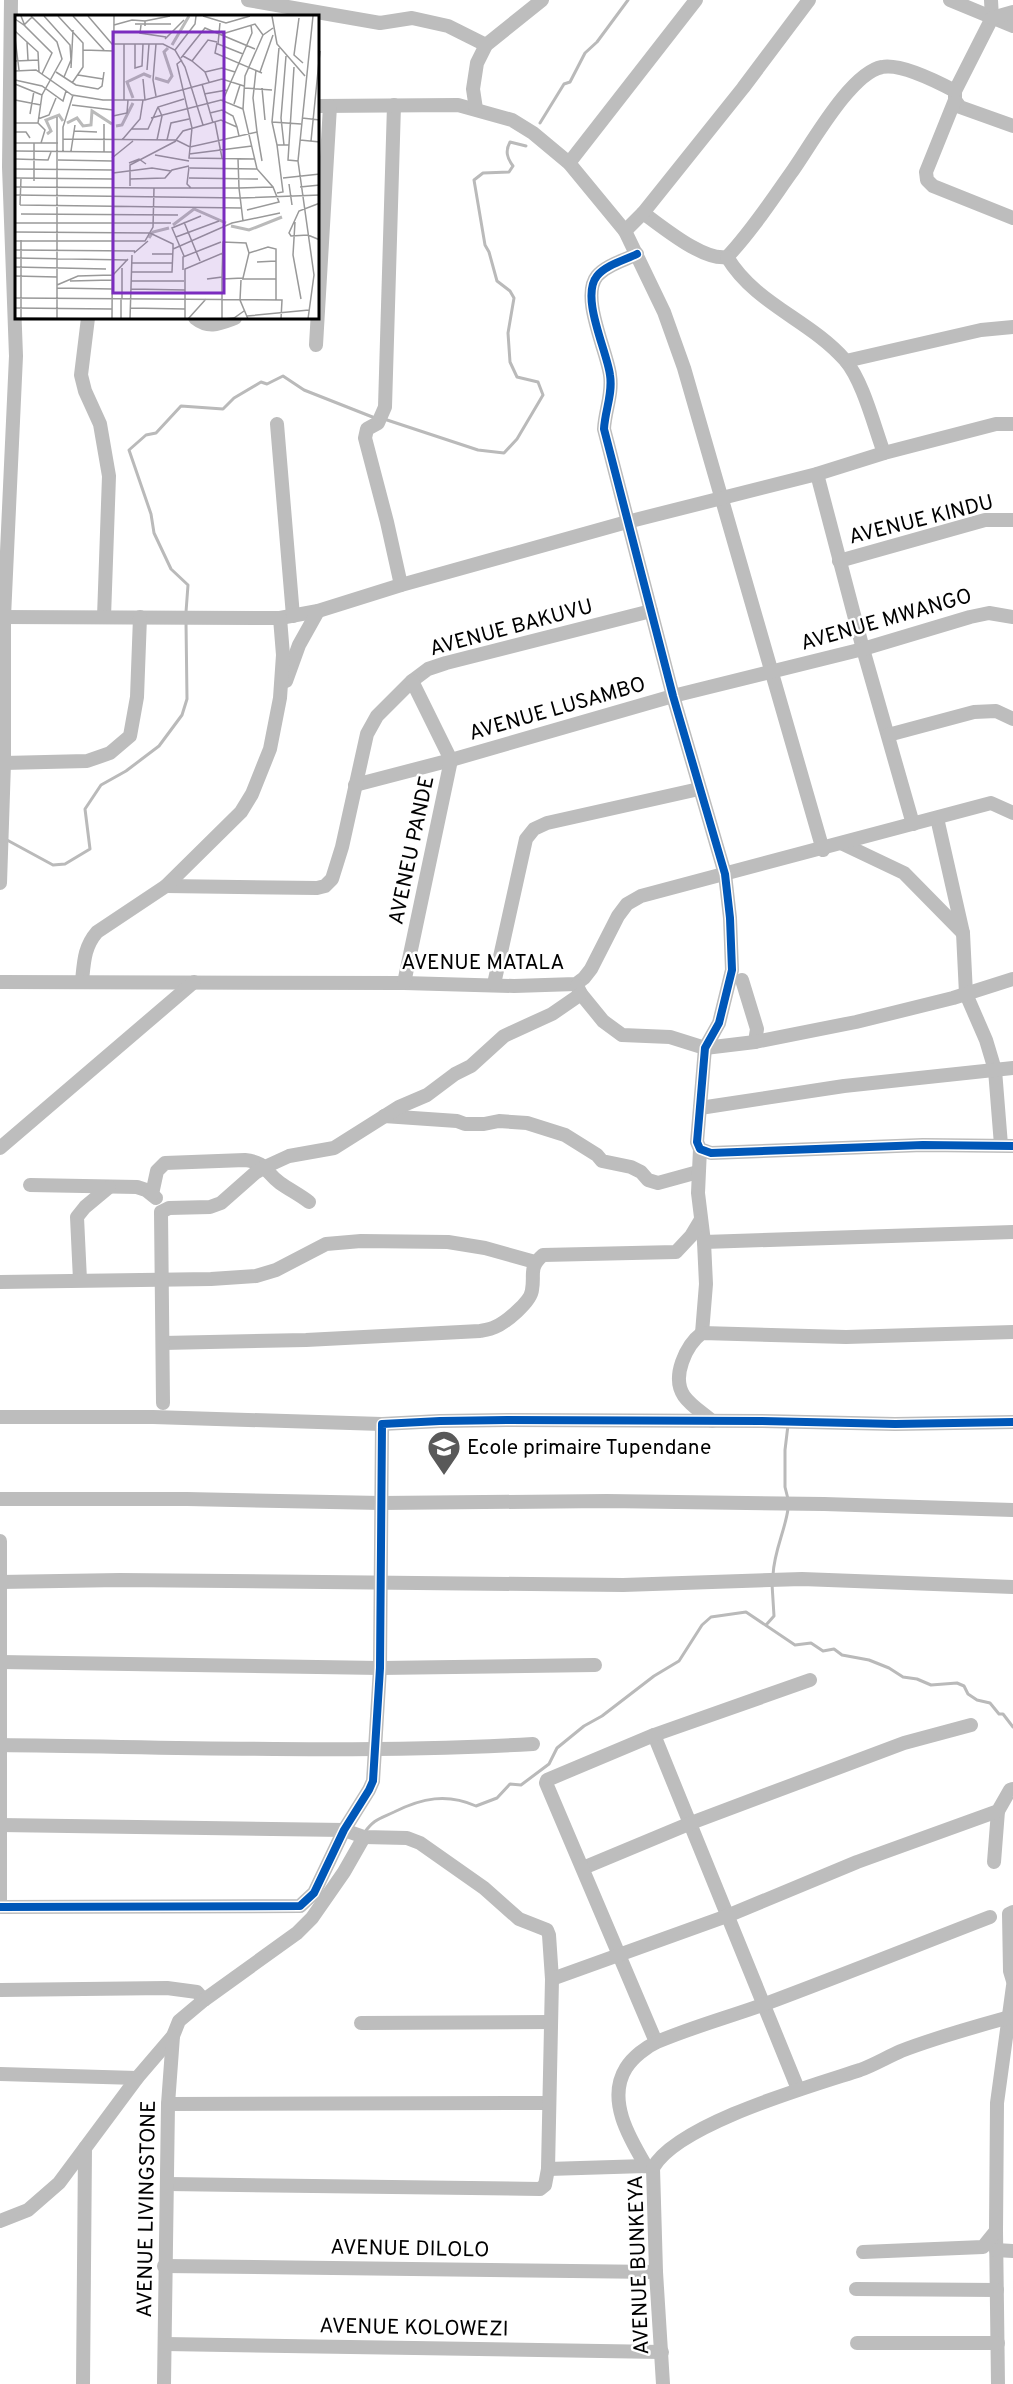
<svg xmlns="http://www.w3.org/2000/svg" width="1013" height="2384" viewBox="0 0 1013 2384" font-family="Overpass,sans-serif">
  <style>
    .lines { fill: none; stroke-linecap: round; stroke-linejoin: round }
    .stream { stroke: #bababa; stroke-width: 3 }
    .minor { stroke: #bdbdbd; stroke-width: 14 }
    .cycleway-casing { stroke: #fff; stroke-width: 11 }
    .cycleway { stroke: #0057b8; stroke-width: 8 }
    .labels { text-anchor: middle; stroke-width: 5; stroke-linejoin: round; paint-order: stroke }
    .street-label { font-size: 21px; fill: #000; stroke: #fff }
    .poi-label { font-size: 21px; fill: #000; stroke: #fff; text-anchor: start }
    .inset-river { fill: none; stroke: #bababa; stroke-width: 3 }
    .inset-road { fill: none; stroke: #999; stroke-width: 1.5 }
    .view { fill: #7b2cbf; fill-opacity: 0.15; stroke: #7b2cbf; stroke-width: 3 }
    .inset-edge { fill: none; stroke: #000; stroke-width: 3 }
  </style>
  <rect width="100%" height="100%" fill="#fff"/>
  <g class="lines">
    <g class="stream">
      <polyline points="540,123 564,84 570,82 585,53 597,42 628,0"/>
      <path d="M384,419l94,31 26,3 13,-14 26,-44 -5,-13 -21,-5 -7,-15 -2,-29 6,-35 -4,-7 -13,-10 -8,-29 -4,-7 -11,-65 9,-7 26,-1 4,-6c-6,-8 -8,-15 -3,-24l16,4"/>
      <polyline points="186,612 188,585 171,569 154,533 151,514 129,450 146,435 156,433 181,406 223,409 234,398 261,382 267,384 283,376 304,390 375,418"/>
      <polyline points="7,840 53,865 65,864 90,849 85,809 101,785 126,771 159,746 182,715 187,699 186,622"/>
      <polyline points="788,1499 785,1487 785,1450 788,1425"/>
      <path d="M773,1575c1,-24 12,-44 15,-66"/>
      <polyline points="766,1625 774,1616 772,1584"/>
      <path d="M364,1833c10,-14 15,-14 30,-21 28,-14 53,-19 82,-6l21,-8 13,-14 11,1 28,-21 8,-16 27,-22 18,-10 52,-40 25,-15 23,-36 9,-8 35,-5 49,33 16,-2 12,8 11,-2 8,6 27,5 20,8 14,9 14,2 14,6 26,-2 7,3 4,8 9,6 13,3 9,11h4l10,13"/>
    </g>
    <g class="minor">
      <polyline points="248,0 380,23 412,18 448,26 486,45"/>
      <polyline points="950,0 1013,26"/>
      <polyline points="991,0 992,18 955,91 955,100 960,107 1013,126"/>
      <polyline points="992,18 1013,12"/>
      <polyline points="955,100 926,172 927,180 933,186 1013,218"/>
      <polyline points="394,105 385,407 378,423 367,429 365,438 387,522 401,585"/>
      <polyline points="318,106 458,105 512,120 533,133 569,163 625,231 664,312 684,368 823,850"/>
      <polyline points="476,109 473,89 477,63 486,45 542,0"/>
      <polyline points="569,163 696,0"/>
      <path d="M643,213c20,14 60,48 84,44 24,-25 44,-56 64,-84 19,-26 59,-100 91,-106 19,-4 56,15 73,24"/>
      <polyline points="625,231 643,213 743,88 809,0"/>
      <path d="M637,254c-12,6 -31,11 -40,22 -17,21 10,75 13,99 3,19 -5,35 -6,54l69,267 52,178 5,44 2,52 -13,53 -14,25 -8,94 3,7 11,4 212,-8 90,1"/>
      <path d="M727,257c28,47 83,63 118,103 18,21 29,66 39,93"/>
      <polyline points="88,318 81,375 85,391 100,424 109,476 104,617"/>
      <path d="M195,318c14,11 24,6 40,0"/>
      <polyline points="316,345 330,106"/>
      <polyline points="846,361 981,330 1013,327"/>
      <polyline points="277,424 293,616"/>
      <polyline points="817,474 863,649 913,824"/>
      <polyline points="839,561 985,520 1013,520"/>
      <polyline points="0,617 280,618 318,611 401,585 627,522 817,474 884,453 996,424 1013,424"/>
      <polyline points="286,681 299,645 318,611"/>
      <polyline points="888,735 974,712 996,711 1013,719"/>
      <polyline points="4,763 87,761 110,753 130,736 137,697 140,617"/>
      <polyline points="355,785 451,760 673,696 863,649 970,617 989,613 1013,617"/>
      <polyline points="937,818 963,933 966,994 986,1040 995,1070 1001,1145"/>
      <polyline points="843,844 904,873 963,933"/>
      <polyline points="0,883 4,763 4,617 16,356 9,167 11,0"/>
      <polyline points="166,886 317,888 325,886 332,879 342,847 367,734 377,716 412,681 428,669 446,663 651,611"/>
      <polyline points="742,980 757,1029 755,1042"/>
      <path d="M82,981c2,-19 2,-34 15,-49l69,-46 75,-74 11,-18 18,-45 10,-51 3,-43 -3,-37"/>
      <polyline points="0,982 404,983 514,986 576,984 584,978 591,969 618,916 627,904 641,896 991,803 1013,813"/>
      <polyline points="404,983 451,760 412,681"/>
      <polyline points="494,984 526,839 534,829 547,823 699,789"/>
      <polyline points="577,986 581,994 603,1021 622,1035 670,1037 705,1048 755,1042 856,1022 953,998 1013,979"/>
      <polyline points="700,1108 844,1086 1013,1068"/>
      <polyline points="384,1116 457,1121 465,1124 484,1124 499,1121 527,1123 565,1135 597,1155 602,1161 631,1167 641,1172 648,1180 658,1183 698,1172"/>
      <polyline points="0,1148 194,982"/>
      <polyline points="700,1149 698,1193 704,1242 706,1284 702,1333"/>
      <polyline points="30,1185 137,1187 146,1190 156,1198"/>
      <path d="M152,1194l5,-23 8,-8 80,-3c21,2 20,12 35,23 10,7 20,12 29,19"/>
      <polyline points="704,1242 1013,1232"/>
      <polyline points="80,1280 77,1217 85,1207 109,1187"/>
      <polyline points="0,1282 211,1279 256,1276 276,1270 326,1244 361,1241 448,1242 485,1248 535,1262"/>
      <path d="M163,1343l143,-3 174,-9c5,-1 11,-2 15,-4 10,-4 36,-25 37,-37 3,-16 -4,-22 11,-35l133,-3 15,-16 9,-15"/>
      <polyline points="163,1403 161,1212 169,1208 210,1207 221,1203 255,1173 265,1167 289,1156 334,1148 399,1107 427,1095 455,1074 471,1066 504,1036 552,1014 581,994"/>
      <polyline points="0,1417 153,1417 382,1424"/>
      <path d="M712,1421c-9,-8 -21,-15 -28,-25 -13,-19 2,-51 18,-63l144,4 167,-5"/>
      <polyline points="0,1499 187,1499 381,1503 607,1501 824,1504 1013,1510"/>
      <polyline points="0,1541 0,1906"/>
      <polyline points="0,1582 120,1580 623,1585 802,1579 1013,1587"/>
      <polyline points="0,1662 380,1668 595,1665"/>
      <polyline points="654,1735 798,2089"/>
      <path d="M0,1745c178,2 356,9 533,-1"/>
      <polyline points="0,1825 344,1830 364,1837 407,1838 420,1843 484,1888 519,1919 547,1930 549,1935 552,1979"/>
      <polyline points="994,1862 998,1811"/>
      <polyline points="583,1868 691,1823 904,1743 971,1725"/>
      <polyline points="0,1907 300,1906 314,1893 344,1830 369,1790 373,1781 380,1668 382,1424 440,1421 507,1420 761,1421 895,1424 1013,1422"/>
      <polyline points="1013,1912 1009,1914 1010,1971 1013,1981"/>
      <polyline points="0,1990 167,1988 197,1992 204,2000"/>
      <polyline points="361,2023 551,2022"/>
      <polyline points="656,2042 546,1783 547,1780 654,1735 810,1680"/>
      <polyline points="0,2074 137,2078"/>
      <polyline points="168,2104 548,2103"/>
      <path d="M646,2166c-16,-27 -40,-66 -20,-98 7,-11 20,-21 31,-26 35,-15 72,-25 108,-38 75,-28 150,-58 225,-87"/>
      <polyline points="548,2169 646,2166 653,2168"/>
      <polyline points="168,2184 540,2189 545,2185 548,2169 552,1979 727,1916 857,1862 998,1811 1010,1790 1013,1789"/>
      <polyline points="0,2221 28,2210 59,2183 137,2078 173,2036 179,2021 204,2000 297,1933 312,1918 344,1872 364,1837"/>
      <polyline points="996,2231 998,2384"/>
      <polyline points="996,2250 1013,2251"/>
      <polyline points="863,2252 983,2247 996,2231 997,2103 1013,1986"/>
      <polyline points="164,2266 656,2272"/>
      <polyline points="856,2289 997,2290"/>
      <polyline points="857,2343 998,2343"/>
      <polyline points="165,2344 662,2352"/>
      <polyline points="83,2384 85,2148"/>
      <polyline points="164,2384 168,2104 173,2036"/>
      <path d="M663,2384l-7,-112 -3,-104c24,-44 158,-82 207,-98 14,-5 27,-13 41,-19 36,-14 73,-24 109,-34"/>
    </g>
    <defs>
      <g id="cycleway">
        <path d="M637,254c-12,6 -31,11 -40,22 -17,21 10,75 13,99 3,19 -5,35 -6,54l69,267 52,178 5,44 2,52 -13,53 -14,25 -8,94 3,7 11,4 212,-8 90,1"/>
        <polyline points="0,1907 300,1906 314,1893 344,1830 369,1790 373,1781 380,1668 382,1424 440,1421 507,1420 761,1421 895,1424 1013,1422"/>
      </g>
    </defs>
    <use href="#cycleway" class="cycleway-casing"/>
    <use href="#cycleway" class="cycleway"/>
  </g>
  <defs>
    <symbol id="school-pin" viewBox="-11 -11 22 30"><path d="M0 17L-7.5 6A9.5 9.5 0 1 1 7.5 6Z" fill="#595959" stroke="#fff"/><path d="M0-5L7-2L0 1L-7-2ZM-4 1L0 2.5L4 1V4Q0 6-4 4Z" fill="#fff"/></symbol>
  </defs>
  <g fill-rule="evenodd">
    <use href="#school-pin" x="425" y="1428" width="38" height="52"/>
  </g>
  <g class="labels">
    <g class="street-label">
      <text transform="translate(921 519) rotate(-14)" y="7">AVENUE KINDU</text>
      <text transform="translate(886 619) rotate(-16)" y="7">AVENUE MWANGO</text>
      <text transform="translate(511 627) rotate(-15)" y="7">AVENUE BAKUVU</text>
      <text transform="translate(557 708) rotate(-16)" y="7">AVENUE LUSAMBO</text>
      <text transform="translate(411 850) rotate(-78)" y="7">AVENEU PANDE</text>
      <text x="483" y="969">AVENUE MATALA</text>
      <text transform="translate(146 2209) rotate(-89)" y="7">AVENUE LIVINGSTONE</text>
      <text transform="translate(410 2248) rotate(1)" y="7">AVENUE DILOLO</text>
      <text transform="translate(638 2265) rotate(-92)" y="7">AVENUE BUNKEYA</text>
      <text transform="translate(414 2327) rotate(1)" y="7">AVENUE KOLOWEZI</text>
    </g>
    <g class="poi-label">
      <text x="467" y="1454">Ecole primaire Tupendane</text>
    </g>
  </g>
  <g transform="translate(15 15)">
    <rect width="304" height="304" fill="#fff"/>
    <path class="inset-river" d="M157,30l17,-29M140,63l13,4 4,-6 -8,-24 4,-4M118,83l-6,-16 17,-8 7,3M52,108l10,-5 6,8 8,-1 1,-14 20,13M101,111l6,-1 11,-22M32,119l4,-3 -5,-11 13,-5 4,6M158,210l21,-16 32,14M216,211l18,4 33,-13M134,223l4,-6 16,-4"/>
    <path class="inset-road" d="M6,1l4,10 27,27 -10,21M29,1l26,29 1,15 -7,17M43,1l25,27v24l-11,16M58,1l31,34M73,1l24,28h51l12,6 10,17 18,58M188,1l23,7 24,-7M257,1l5,28 28,32M284,3l-5,37 9,8M0,4l9,6 8,-8M130,6l25,-5M205,8l-2,21 25,10M120,9h36M99,10l18,-5 13,1v5M126,10l-1,8 26,4M0,16l12,11 1,18M207,19l33,-10 8,11 10,-7M0,23l4,32M150,24l19,-19M12,27l11,10 1,20M202,28l-2,10 47,20M120,29v24l7,-2 1,-22M141,29l-3,36 3,16M264,33l-7,74 5,23h12M68,35l31,1M160,35l20,-26 1,-8M168,41l9,5 16,-21 9,2M166,43l24,-30 50,21M167,45l-5,4 15,64 -3,30 66,1M0,46l24,-1M177,46l13,11 4,10M279,52l-6,93 10,1M56,53l2,-38M132,55l2,-26M0,56l21,-1 36,25 31,5h42l77,-21 22,7M41,57l20,13 22,4 4,-3 2,-14M190,57l17,-4 13,4M245,57l13,-37M63,60l25,4M128,64l2,21M0,65l27,6 21,15 3,-10M0,69l27,11M187,69l11,39M229,73l28,2M247,73l3,32M189,79l23,-4M0,85l26,5M109,85v-56M208,85l29,-67 -1,-8M219,89l6,-19M57,90l41,5M195,98l12,-3 11,6 4,11M15,99l4,-23M98,101l14,-3 1,-13M136,103l70,-18 22,9M287,103l18,2M23,104l11,-4 7,-17M200,107l7,36M257,107l29,2M0,108h23l4,-28 20,-36 -5,-17 -26,-26M23,108l7,7 -4,13M116,114h17l10,-22 26,-8M59,116l23,1M0,117h11l4,6M242,117l5,29M48,124l113,1 7,-9 38,-11 16,7 2,9M107,125l18,-21 3,-19M142,125l5,-24 -4,-9M152,125l4,-17 18,-4M161,125l14,7 67,-15 -4,-34 3,-28M285,125l20,2M296,126l9,-90M0,128h43M269,130l-3,-27 5,-62M0,136l97,1M48,136v-24l10,-32M56,136l4,-26M89,137v-28M174,139l63,-8M140,140l34,6M97,143l21,-17M0,144l33,1 3,-8M43,145l54,1M114,148l10,-4 7,5M174,152l-2,17 4,4M175,153l67,1M0,154l97,1M98,158l39,-5 19,3M0,163l98,1M174,163l69,1M268,163l37,-4M115,164l35,-1 7,-8 17,-4M19,166v-38M274,169l3,21M115,171v-21l46,-24M0,172l139,1M285,172l20,-2M262,178l6,-1 -6,-47M0,180l225,3 80,-3M305,188l-21,8 -10,22 2,3 17,-1 12,5M5,190l221,3M5,190l1,-27M232,195l32,-8 -6,-15 -16,-18 -14,-60 2,-33 18,-41M6,199l157,1M228,206l-4,-33 34,-1M169,207l16,39M280,207l-2,33 8,44M0,208h156M0,217l135,1 23,11v5M161,222l43,-16M6,225v79M0,226h130l8,-14 1,-39h85l-1,-29M0,235l120,1M119,238l14,-12M234,238l19,-6 8,2v51M137,239h21M169,241l-12,-28 29,-12M0,243l113,2M242,247l19,-1M116,248h42M0,252l91,2M168,255v-13l38,-15M116,257h41l1,-23 59,-26 48,-10M0,261l42,1M97,261l16,-17M207,262v42M192,264l15,-2 1,-35 23,1 3,10 -6,25 -21,1M227,264h34M226,265l-1,20 8,19M55,266l42,-1M116,266h53M42,270l21,-9 34,-1M42,273l55,1M116,274l54,1M0,283l267,2 -1,19M106,284v20M107,284v-31M0,293l97,1M115,293l55,1M232,301l62,-6M0,303l91,1M42,304v-202M97,304l2,-303M115,304l2,-64M170,304v-50l38,-16M173,304l18,-20M209,304l10,-1 10,-7M293,304l6,-44 -16,-114 15,-145"/>
    <path class="view" d="M98,17h111v261h-111z"/>
    <rect width="304" height="304" class="inset-edge"/>
  </g>
</svg>
